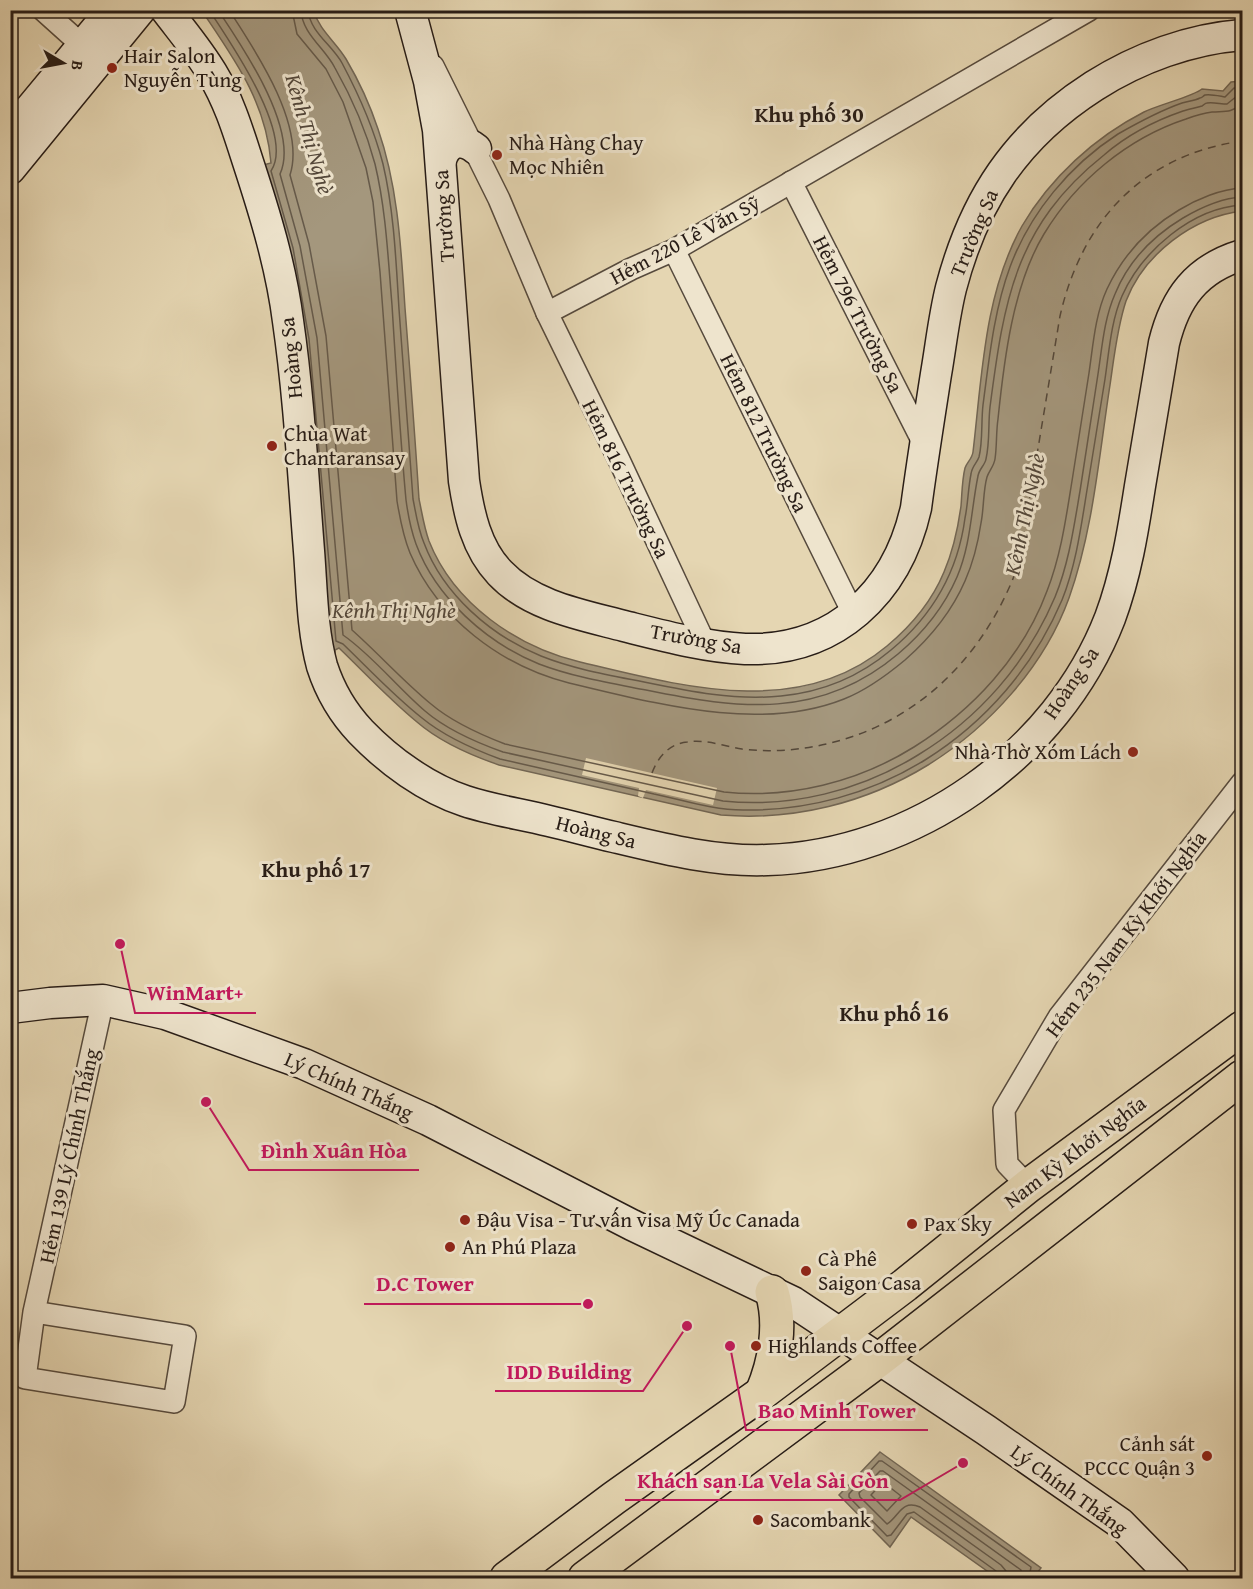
<svg xmlns="http://www.w3.org/2000/svg" width="1253" height="1589" viewBox="0 0 1253 1589" font-family="'Gentium Book Plus',serif">
  <style>
    .water { fill: #a4977d; stroke: #726654; stroke-width: 1.5 }
    .pier { fill: #e5d6b2 }
    .lines { fill: none; stroke-linecap: round; stroke-linejoin: round }
    .shore { stroke: #665a4a; stroke-width: 1.5 }
    .ferry { stroke: #53473a; stroke-width: 1.5; stroke-dasharray: 8 6; stroke-linecap: butt }
    .street-casing { stroke: #564a3d; stroke-width: 24 }
    .secondary-casing { stroke: #271c16; stroke-width: 33 }
    .primary-casing { stroke: #271c16; stroke-width: 36 }
    .street { stroke: #eee4cd; stroke-width: 21 }
    .secondary { stroke: #eee4cd; stroke-width: 30 }
    .primary { stroke: #e5d6b2; stroke-width: 33 }
    .poi-dot { fill: #8f2418; stroke: #eee4cd; stroke-width: 2 }
    .labels { text-anchor: middle; stroke-width: 6; stroke-linejoin: round; paint-order: stroke }
    .poi-label { font-size: 21px; fill: #271c16; stroke: #eee4cd; text-anchor: start }
    .street-label { font-size: 21px; fill: #271c16; stroke: #eee4cd }
    .neighbourhood-label { font-size: 22px; font-weight: bold; fill: #271c16; stroke: #eee4cd }
    .water-label { font-size: 22px; font-style: italic; fill: #53473a; stroke: #eee4cd }
    .leader { fill: none; stroke: #c2185b; stroke-width: 2 }
    .callout-dot { fill: #c2185b; stroke: #eee4cd; stroke-width: 2 }
    .callout-label { font-size: 22px; text-anchor: middle; font-weight: bold; fill: #c2185b; stroke: #eee4cd; stroke-width: 6; stroke-linejoin: round; paint-order: stroke }
  </style>
  <rect width="100%" height="100%" fill="#e5d6b2"/>
  <filter id="stains"><feTurbulence type="fractalNoise" baseFrequency=".00333" numOctaves="4"/><feColorMatrix values="0 0 0 0 .2 0 0 0 0 .09 0 0 0 0 .02 0 0 0 .5 -.17"/></filter>
  <radialGradient id="worn" r=".72"><stop offset=".6" stop-color="#630" stop-opacity="0"/><stop offset="1" stop-color="#630" stop-opacity=".3"/></radialGradient>
  <g class="water">
    <path d="M202,11h112c5,19 22,31 32,48 13,22 24,46 32,70 20,57 23,119 27,179 5,64 10,127 14,191 3,14 5,28 10,42 25,63 88,106 151,121 101,24 219,58 307,-16 24,-20 45,-45 57,-74 9,-21 14,-44 17,-66 1,-12 1,-26 4,-38 2,-6 7,-9 8,-16 9,-76 11,-158 49,-226 28,-48 73,-89 122,-114 14,-7 50,-16 58,-23l21,2 8,-9 11,-1v130c-49,6 -98,43 -116,90 -9,27 -12,57 -16,84 -11,71 -17,146 -41,213 -25,69 -80,129 -141,167 -62,38 -134,56 -207,50l-222,-50c-29,-10 -59,-23 -82,-43 -28,-23 -53,-50 -78,-74l-4,2v7h-4l-68,-492 8,-2c-5,-61 -36,-103 -69,-152z"/>
    <polygon points="880,1452 1041,1568 1033,1578 997,1578 911,1517 890,1547 839,1495"/>
  </g>
  <polygon class="pier" points="586,758 717,788 713,805 646,790 643,798 638,796 639,788 582,775"/>
  <g class="lines">
    <g class="shore">
      <path d="M209,10c21,32 86,125 62,161l22,77 16,91 27,302 7,3c26,25 51,52 79,74 23,19 51,31 78,41 52,12 103,23 154,35 29,6 59,16 89,16 64,1 127,-16 182,-50 61,-38 109,-94 137,-160 14,-35 19,-73 25,-110 6,-37 12,-74 18,-111 4,-27 6,-58 17,-83 20,-45 70,-88 120,-91"/>
      <path d="M218,10c24,36 82,120 62,164l20,72 17,92 26,297c29,20 55,53 82,76 22,19 50,31 78,41l220,49c68,7 137,-10 195,-46 61,-37 109,-92 137,-158 14,-34 19,-71 25,-106 6,-39 12,-78 18,-117 4,-26 6,-55 17,-80 13,-32 38,-58 68,-76 17,-10 40,-20 59,-21"/>
      <path d="M229,10c26,40 77,115 61,165l19,69 17,92 26,294c27,24 51,51 79,74 21,18 48,30 74,40l219,48c66,7 134,-10 190,-45 59,-37 109,-91 133,-156 14,-36 19,-73 25,-110 6,-36 11,-72 17,-108 4,-27 6,-58 18,-84 16,-34 40,-60 72,-79 18,-11 42,-21 63,-22"/>
      <path d="M292,10l5,24 29,35 17,33 23,66 7,34 7,70 17,229c3,18 6,35 13,52 28,65 91,113 159,130 86,20 190,50 275,16 23,-9 43,-24 61,-39 25,-22 47,-49 60,-79 8,-18 13,-38 16,-58 3,-15 2,-32 6,-46 2,-6 7,-11 8,-18 2,-13 1,-27 3,-40 6,-59 15,-134 46,-185 32,-53 84,-96 142,-115 8,-3 18,-6 26,-7 13,-1 19,1 30,-8"/>
      <path d="M301,10c1,24 24,38 34,58 17,30 31,62 40,96 11,46 13,94 17,141 4,65 8,130 14,195 2,15 5,30 10,44 20,54 71,99 123,120 34,13 71,19 107,26 93,19 174,30 252,-36 25,-21 46,-47 59,-77 14,-33 14,-67 21,-101 1,-7 7,-11 8,-17 4,-17 2,-35 4,-52 14,-107 25,-181 114,-252 23,-20 50,-34 79,-44 6,-2 12,-3 19,-5 2,-1 3,-3 5,-3 6,-1 14,1 20,1l10,-8 5,-1"/>
      <path d="M308,10c2,22 24,35 34,53 17,32 32,66 41,101 11,47 13,97 16,145 5,63 9,127 14,190 3,15 5,30 11,44 19,51 67,93 117,113 30,12 62,18 93,24 49,10 97,21 147,16 42,-4 78,-19 110,-46 41,-34 67,-79 74,-132 3,-14 3,-29 6,-44 1,-8 6,-11 8,-17 4,-16 2,-35 4,-52 6,-45 11,-95 27,-138 20,-54 60,-102 108,-133 21,-12 41,-23 64,-31 6,-2 12,-2 18,-5 2,0 3,-2 5,-3 6,-1 14,1 20,2l9,-9 8,-1"/>
      <polygon points="883,1482 901,1496 887,1511 871,1495"/>
      <polyline points="999,1578 996,1571 914,1512 907,1514 891,1535 887,1536 849,1497 849,1494 879,1461 882,1461 1031,1567 1029,1578"/>
      <path d="M1007,1578l-1,-7 -5,-6 -81,-58c-19,-8 -21,10 -33,17l-27,-27 -1,-4 21,-22h3l138,99v8"/>
    </g>
    <path class="ferry" d="M652,773c6,-16 17,-29 35,-31 18,-3 37,4 55,7 15,2 30,2 45,1 113,-9 195,-83 232,-187l41,-247c22,-96 83,-161 182,-175"/>
    <defs>
      <g id="street">
        <polyline points="43,10 83,46"/>
        <polyline points="433,66 499,199 547,313 631,269 674,250 1089,10"/>
        <polyline points="791,182 925,446"/>
        <polyline points="674,250 854,615"/>
        <polyline points="547,313 619,460 705,644"/>
        <polyline points="1028,1186 1007,1164 1004,1110 1059,1017 1242,783"/>
        <polyline points="34,1312 185,1336 174,1402 25,1378 34,1312 103,1000"/>
      </g>
      <g id="secondary">
        <path d="M166,10c16,21 33,41 46,63 17,28 26,58 36,89 17,52 33,104 40,159 11,76 15,154 21,230 3,38 3,78 13,115 8,25 21,47 39,66 28,29 65,56 104,69 27,9 56,13 84,20 22,5 43,11 65,16 50,12 102,25 153,23 146,-4 290,-105 343,-242 16,-43 23,-87 30,-132 8,-47 16,-95 24,-143 11,-45 32,-74 78,-88"/>
        <path d="M410,10l19,71 9,49 26,351c5,33 12,67 36,92 31,33 82,42 124,53 40,10 81,21 121,23 90,3 152,-56 171,-141 6,-45 13,-89 20,-134 5,-29 8,-58 15,-86 23,-88 65,-152 143,-202 44,-28 96,-47 148,-51"/>
        <polyline points="10,133 112,10"/>
        <path d="M441,160c5,-18 20,-23 35,-11"/>
        <polyline points="10,169 140,10"/>
        <polyline points="10,1008 50,1003 103,1000 165,1014 304,1064 428,1120 632,1225 793,1302 986,1430 1120,1523 1174,1578"/>
      </g>
      <g id="primary">
        <path d="M762,1393c13,-31 20,-68 10,-101"/>
        <polyline points="507,1578 614,1498 762,1393 905,1285 1028,1186 1242,1028"/>
        <polyline points="585,1578 880,1359 1242,1077"/>
      </g>
    </defs>
    <use href="#street" class="street-casing"/>
    <use href="#secondary" class="secondary-casing"/>
    <use href="#primary" class="primary-casing"/>
    <use href="#street" class="street"/>
    <use href="#secondary" class="secondary"/>
    <use href="#primary" class="primary"/>
  </g>
  <g class="poi-dot">
    <circle cx="112" cy="68" r="6"/>
    <circle cx="497" cy="155" r="6"/>
    <circle cx="272" cy="446" r="6"/>
    <circle cx="1133" cy="752" r="6"/>
    <circle cx="465" cy="1220" r="6"/>
    <circle cx="912" cy="1224" r="6"/>
    <circle cx="450" cy="1247" r="6"/>
    <circle cx="806" cy="1271" r="6"/>
    <circle cx="756" cy="1346" r="6"/>
    <circle cx="1207" cy="1456" r="6"/>
    <circle cx="758" cy="1520" r="6"/>
  </g>
  <g class="labels">
    <g class="poi-label">
      <text x="124" y="63">Hair Salon<tspan x="124" dy="24">Nguyễn Tùng</tspan></text>
      <text x="509" y="150">Nhà Hàng Chay<tspan x="509" dy="24">Mọc Nhiên</tspan></text>
      <text x="284" y="441">Chùa Wat<tspan x="284" dy="24">Chantaransay</tspan></text>
      <text x="1121" y="759" text-anchor="end">Nhà Thờ Xóm Lách</text>
      <text x="477" y="1227">Đậu Visa - Tư vấn visa Mỹ Úc Canada</text>
      <text x="924" y="1231">Pax Sky</text>
      <text x="462" y="1254">An Phú Plaza</text>
      <text x="818" y="1266">Cà Phê<tspan x="818" dy="24">Saigon Casa</tspan></text>
      <text x="768" y="1353">Highlands Coffee</text>
      <text x="1195" y="1451" text-anchor="end">Cảnh sát<tspan x="1195" dy="24">PCCC Quận 3</tspan></text>
      <text x="770" y="1527">Sacombank</text>
    </g>
    <g class="street-label">
      <text transform="translate(444 216) rotate(-94)" y="7">Trường Sa</text>
      <text transform="translate(974 233) rotate(-67)" y="7">Trường Sa</text>
      <text transform="translate(685 240) rotate(-28)" y="7">Hẻm 220 Lê Văn Sỹ</text>
      <text transform="translate(858 314) rotate(63)" y="7">Hẻm 796 Trường Sa</text>
      <text transform="translate(291 358) rotate(-96)" y="7">Hoàng Sa</text>
      <text transform="translate(764 433) rotate(64)" y="7">Hẻm 812 Trường Sa</text>
      <text transform="translate(626 479) rotate(64)" y="7">Hẻm 816 Trường Sa</text>
      <text transform="translate(696 639) rotate(10)" y="7">Trường Sa</text>
      <text transform="translate(1071 683) rotate(-56)" y="7">Hoàng Sa</text>
      <text transform="translate(596 832) rotate(14)" y="7">Hoàng Sa</text>
      <text transform="translate(1126 934) rotate(-53)" y="7">Hẻm 235 Nam Kỳ Khởi Nghĩa</text>
      <text transform="translate(349 1086) rotate(24)" y="7">Lý Chính Thắng</text>
      <text transform="translate(1075 1152) rotate(-37)" y="7">Nam Kỳ Khởi Nghĩa</text>
      <text transform="translate(69 1156) rotate(-78)" y="7">Hẻm 139 Lý Chính Thắng</text>
      <text transform="translate(1069 1490) rotate(36)" y="7">Lý Chính Thắng</text>
    </g>
    <g class="neighbourhood-label">
      <text x="809" y="122">Khu phố 30</text>
      <text x="316" y="877">Khu phố 17</text>
      <text x="894" y="1021">Khu phố 16</text>
    </g>
    <g class="water-label">
      <text transform="translate(310 134) rotate(74)" y="8">Kênh Thị Nghè</text>
      <text transform="translate(1024 514) rotate(-78)" y="8">Kênh Thị Nghè</text>
      <text x="394" y="618">Kênh Thị Nghè</text>
    </g>
  </g>
  <path class="leader" d="M120 944L135 1013H256M206 1102L249 1170H419M588 1304L485 1304H364M687 1326L643 1391H495M730 1346L746 1430H928M963 1463L900 1500H625"/>
  <g class="callout-dot">
    <circle cx="120" cy="944" r="6"/>
    <circle cx="206" cy="1102" r="6"/>
    <circle cx="588" cy="1304" r="6"/>
    <circle cx="687" cy="1326" r="6"/>
    <circle cx="730" cy="1346" r="6"/>
    <circle cx="963" cy="1463" r="6"/>
  </g>
  <g class="callout-label">
    <text x="195" y="1000">WinMart+</text>
    <text x="334" y="1158">Đình Xuân Hòa</text>
    <text x="425" y="1291">D.C Tower</text>
    <text x="569" y="1379">IDD Building</text>
    <text x="837" y="1418">Bao Minh Tower</text>
    <text x="763" y="1488">Khách sạn La Vela Sài Gòn</text>
  </g>
  <rect width="1253" height="1589" fill="none" stroke="#e5d6b2" stroke-width="36"/>
  <rect x="12" y="12" width="1229" height="1565" fill="none" stroke="#271c16" stroke-width="3"/>
  <rect x="18" y="18" width="1217" height="1553" fill="none" stroke="#271c16" stroke-width="1.5"/>
  <g transform="translate(63 63) rotate(100)" stroke="#eee4cd" stroke-width="4.5" paint-order="stroke">
  <path d="M0-4.5L10 22L0 15L-10 22Z" fill="#271c16"/>
  <text y="-9" font-size="16" font-weight="bold" text-anchor="middle" fill="#271c16">B</text>
  </g>
  <rect width="100%" height="100%" filter="url(#stains)"/>
  <rect width="100%" height="100%" fill="url(#worn)"/>
</svg>
